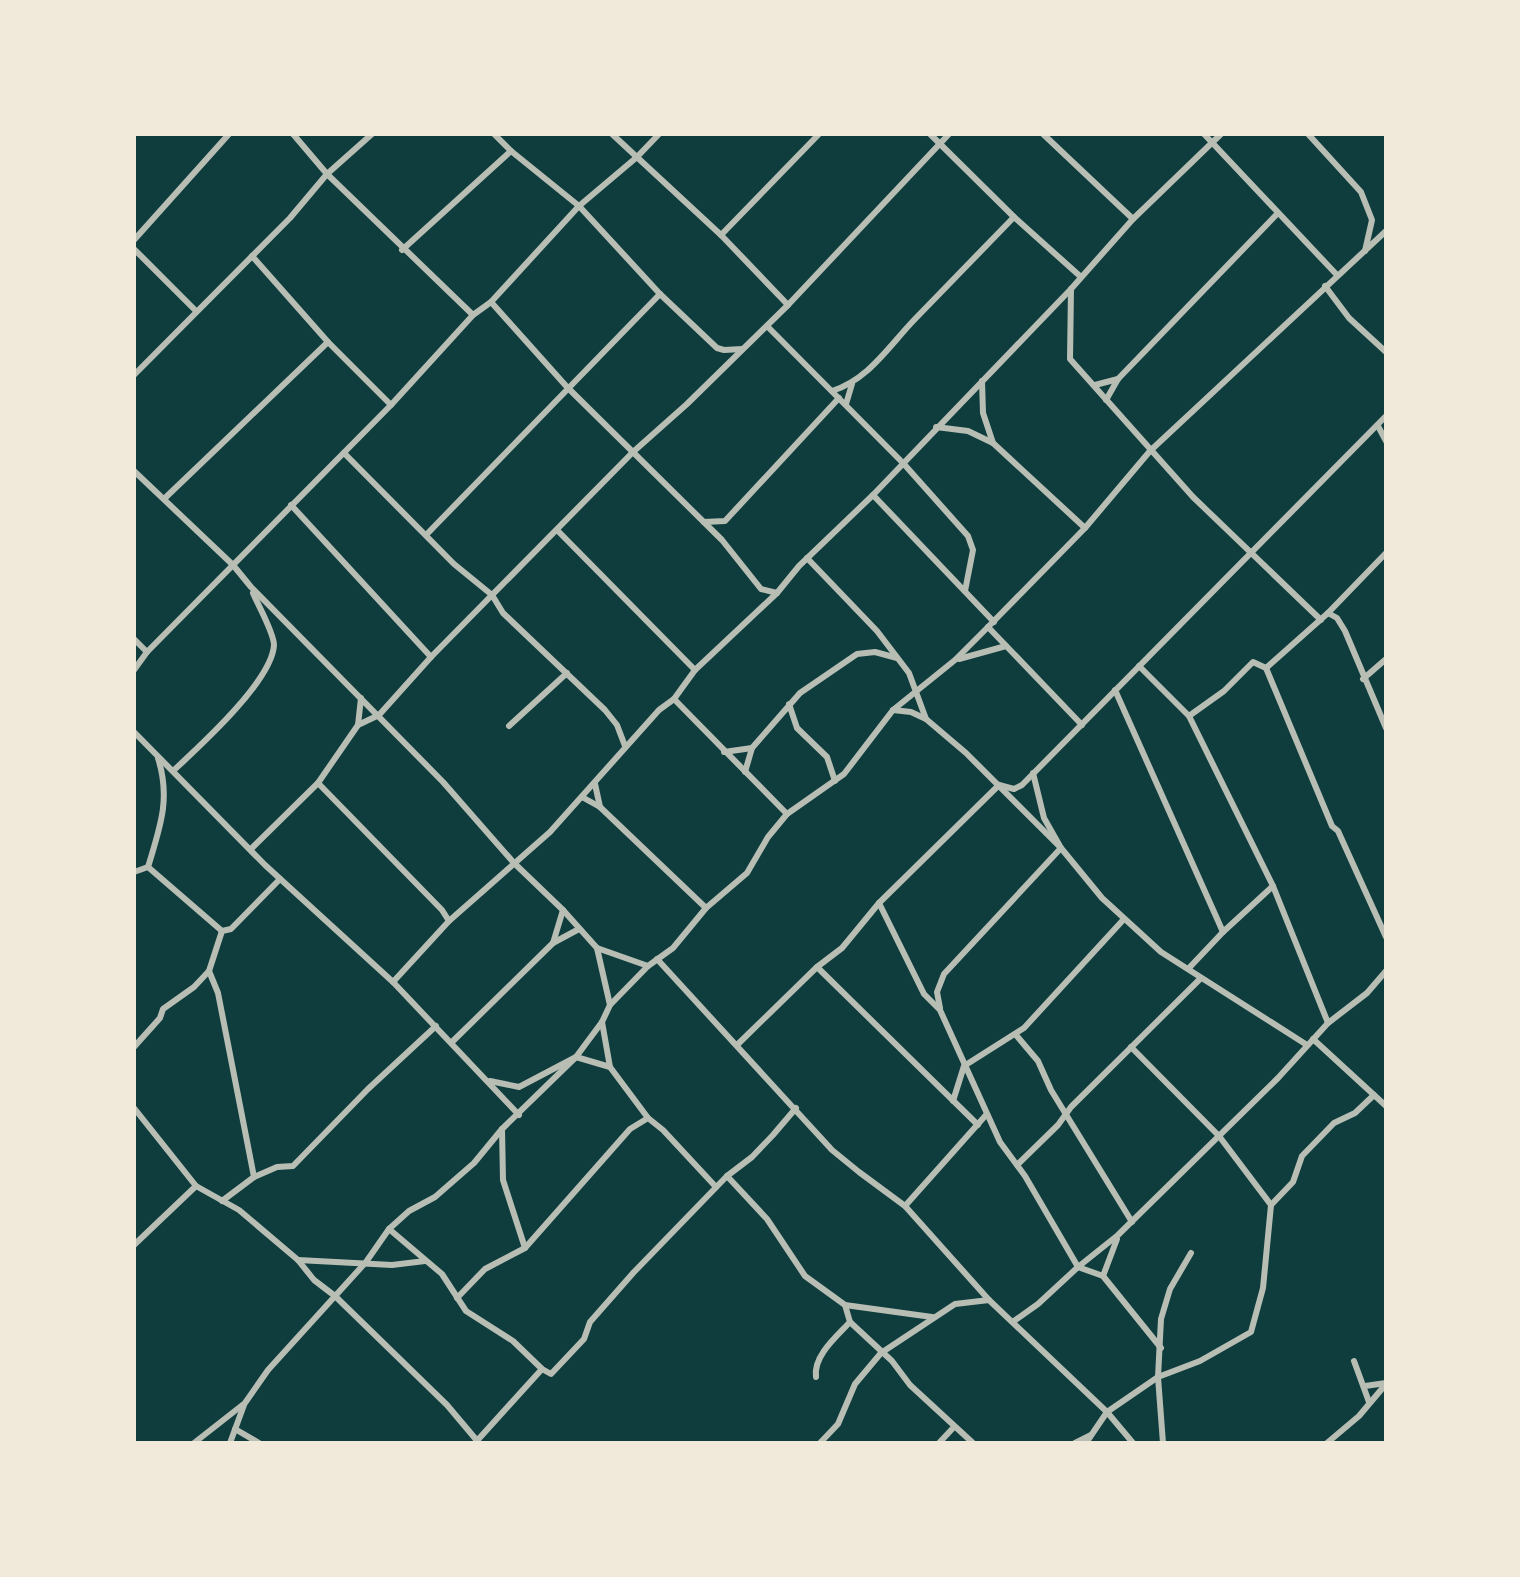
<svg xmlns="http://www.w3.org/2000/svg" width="1520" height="1577" viewBox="0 0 1520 1577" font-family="Quicksand,sans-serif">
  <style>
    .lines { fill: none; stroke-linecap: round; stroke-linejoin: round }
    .minor { stroke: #b8beb3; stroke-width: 6 }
  </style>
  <rect width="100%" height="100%" fill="#0f3d3e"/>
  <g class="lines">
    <g class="minor">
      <polyline points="293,134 327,174 473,315"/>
      <polyline points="494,134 511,151 579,206 660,294 717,348 724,350 742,349"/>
      <polyline points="612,134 721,235 788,305"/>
      <polyline points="930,134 1014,217 1081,277"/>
      <polyline points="1043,134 1133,219"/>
      <polyline points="1204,134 1337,275"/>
      <polyline points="1308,134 1361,192 1372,220 1365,251"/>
      <polyline points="721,235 819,134"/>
      <polyline points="134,240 229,134"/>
      <polyline points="134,249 196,311"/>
      <polyline points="402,250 511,151"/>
      <polyline points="252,256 328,342 391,405"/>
      <polyline points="1325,286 1349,318 1386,352"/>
      <polyline points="1071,289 1070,359 1193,497 1321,620"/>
      <polyline points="491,302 567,387 722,540 761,589 777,593"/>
      <polyline points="767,326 903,463 968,536 973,550 965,591"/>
      <polyline points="134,375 290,218 327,174 372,134"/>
      <polyline points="982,381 983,413 993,443"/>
      <polyline points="1095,385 1118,379"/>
      <path d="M832,391c37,-12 56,-44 83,-72 33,-34 66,-68 99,-102"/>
      <polyline points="1106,400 1118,379 1278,213"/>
      <polyline points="846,404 852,384"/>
      <polyline points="1378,426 1386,441"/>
      <polyline points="936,427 968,431 993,443 1085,528"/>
      <polyline points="344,453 454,564 492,595 503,613 605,710 617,725 625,746"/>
      <polyline points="134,471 233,565 251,587 443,782 514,863 563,910 597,948 648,966"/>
      <polyline points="873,495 994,622"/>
      <polyline points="165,498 328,342"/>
      <polyline points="291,505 431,657"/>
      <polyline points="704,522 725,521 839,398"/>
      <polyline points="557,530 695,670"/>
      <polyline points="427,534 660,294"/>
      <polyline points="807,558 877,631 909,673 926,719"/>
      <polyline points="1328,613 1337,618 1345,631 1386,728"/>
      <polyline points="988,627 1082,725"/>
      <polyline points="134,639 147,652"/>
      <polyline points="959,659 1006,646"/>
      <polyline points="1139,666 1189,716 1224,691 1253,662 1266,668 1332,826 1338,831 1386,937"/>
      <polyline points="1266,668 1328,613 1386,553"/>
      <polyline points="134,670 147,652 391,405 473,315 491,302 579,206 637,157 659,134"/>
      <polyline points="1363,679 1386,659"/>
      <polyline points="1115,690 1223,932"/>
      <polyline points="674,699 787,814"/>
      <polyline points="789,704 797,728 827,757 835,781"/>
      <polyline points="893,710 911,712 926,719 966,753 1061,848 1102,898 1161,952 1307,1045"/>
      <polyline points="1189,716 1273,886 1328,1023"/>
      <polyline points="358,725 379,715 431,657 633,452 687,404 788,305 949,134"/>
      <polyline points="509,726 567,673"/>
      <polyline points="134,732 265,865 393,982 519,1115"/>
      <polyline points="724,752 752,748"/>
      <path d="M173,771c27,-25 99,-90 101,-126 0,-12 -16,-40 -21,-52"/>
      <polyline points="745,772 752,748 800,693 857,654 875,652 897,658"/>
      <polyline points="318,783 442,910 449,921"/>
      <polyline points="595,784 600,807"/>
      <polyline points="999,785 1014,789 1022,785 1386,416"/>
      <polyline points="582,797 600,807 706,908"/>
      <polyline points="251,849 318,783 358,725 361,698"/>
      <path d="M148,867c12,-40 23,-68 10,-109"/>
      <polyline points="134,872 148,867 222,931"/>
      <polyline points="879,903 924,994 940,1010 1000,1142 1025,1176 1078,1267 1103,1276 1161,1348"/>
      <polyline points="553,943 563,910"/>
      <polyline points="597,948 610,1005"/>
      <polyline points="657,959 832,1150 859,1172 905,1206 989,1300 1107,1412 1133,1443"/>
      <polyline points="817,967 978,1125"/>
      <polyline points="1189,968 1223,932 1273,886"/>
      <polyline points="209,971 218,993 254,1177 222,1201"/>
      <polyline points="393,982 449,921 550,832 659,710 674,699 695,670 777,593 799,566 873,495 1071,289 1133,219 1221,134"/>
      <polyline points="940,1008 937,992 944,974 1061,848 1044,818 1033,773"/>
      <polyline points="602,1022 610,1067"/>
      <polyline points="1016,1035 1038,1061 1051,1090 1132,1222"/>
      <polyline points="1313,1039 1386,1106"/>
      <polyline points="452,1042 553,943 579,929"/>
      <polyline points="737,1045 817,967 842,948 879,903 999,785"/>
      <polyline points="134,1047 160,1018 163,1009 194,987 209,971 222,931 231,929 280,879"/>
      <polyline points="1131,1047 1219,1136 1271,1205 1293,1182 1302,1156 1334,1123 1355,1113 1374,1095"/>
      <polyline points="490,1081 519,1087 576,1057 610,1067 648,1118 663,1130 716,1187"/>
      <polyline points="953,1101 964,1066 1024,1028 1124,919"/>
      <polyline points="134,1108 196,1186 134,1245"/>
      <polyline points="502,1129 503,1180 525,1248"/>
      <polyline points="1017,1165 1058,1125 1071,1107 1201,978"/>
      <polyline points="727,1176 767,1219 805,1276 845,1305 850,1322 892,1361 910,1385 973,1443"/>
      <polyline points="254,1177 277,1167 293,1166 368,1089 436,1026"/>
      <polyline points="196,1186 239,1210 298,1260 314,1280 335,1296 447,1405 479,1443"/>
      <polyline points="905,1206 986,1115"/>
      <polyline points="389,1229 442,1274 466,1311 513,1341 542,1369 551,1374 584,1339 590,1322 634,1272 727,1176 752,1157 773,1135 796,1108"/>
      <polyline points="298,1260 392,1265 425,1261"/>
      <polyline points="1103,1276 1117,1239"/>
      <polyline points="457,1298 485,1269 525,1248 630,1129 648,1118"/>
      <polyline points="845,1305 932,1317"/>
      <polyline points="1014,1321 1038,1304 1078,1267 1118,1235 1278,1078 1328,1023 1367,993 1386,971"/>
      <polyline points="1354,1361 1369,1402"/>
      <path d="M816,1377c-3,-21 21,-41 34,-55"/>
      <polyline points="1365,1386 1386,1383"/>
      <polyline points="235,1429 259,1443"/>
      <polyline points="194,1443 245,1403 268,1370 366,1262 389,1229 409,1211 435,1197 474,1163 502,1129 576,1057 602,1022 610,1005 648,966 673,948 706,908 747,873 768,837 787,814 844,774 893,710 955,660 988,627 1085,528 1150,451 1386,231"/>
      <polyline points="230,1443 244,1405"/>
      <polyline points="475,1443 542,1369"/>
      <polyline points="820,1443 838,1424 855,1384 881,1353 955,1304 989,1300"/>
      <polyline points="939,1443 954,1427"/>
      <polyline points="1075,1443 1091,1435"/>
      <polyline points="1086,1443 1107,1412 1158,1377 1200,1361 1251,1332 1263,1288 1271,1205"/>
      <polyline points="1163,1443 1158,1377 1161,1319 1170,1289 1191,1253"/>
      <polyline points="1327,1443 1359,1416 1386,1384"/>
    </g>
  </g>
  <rect width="1520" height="1577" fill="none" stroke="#f1e9da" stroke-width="272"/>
</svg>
